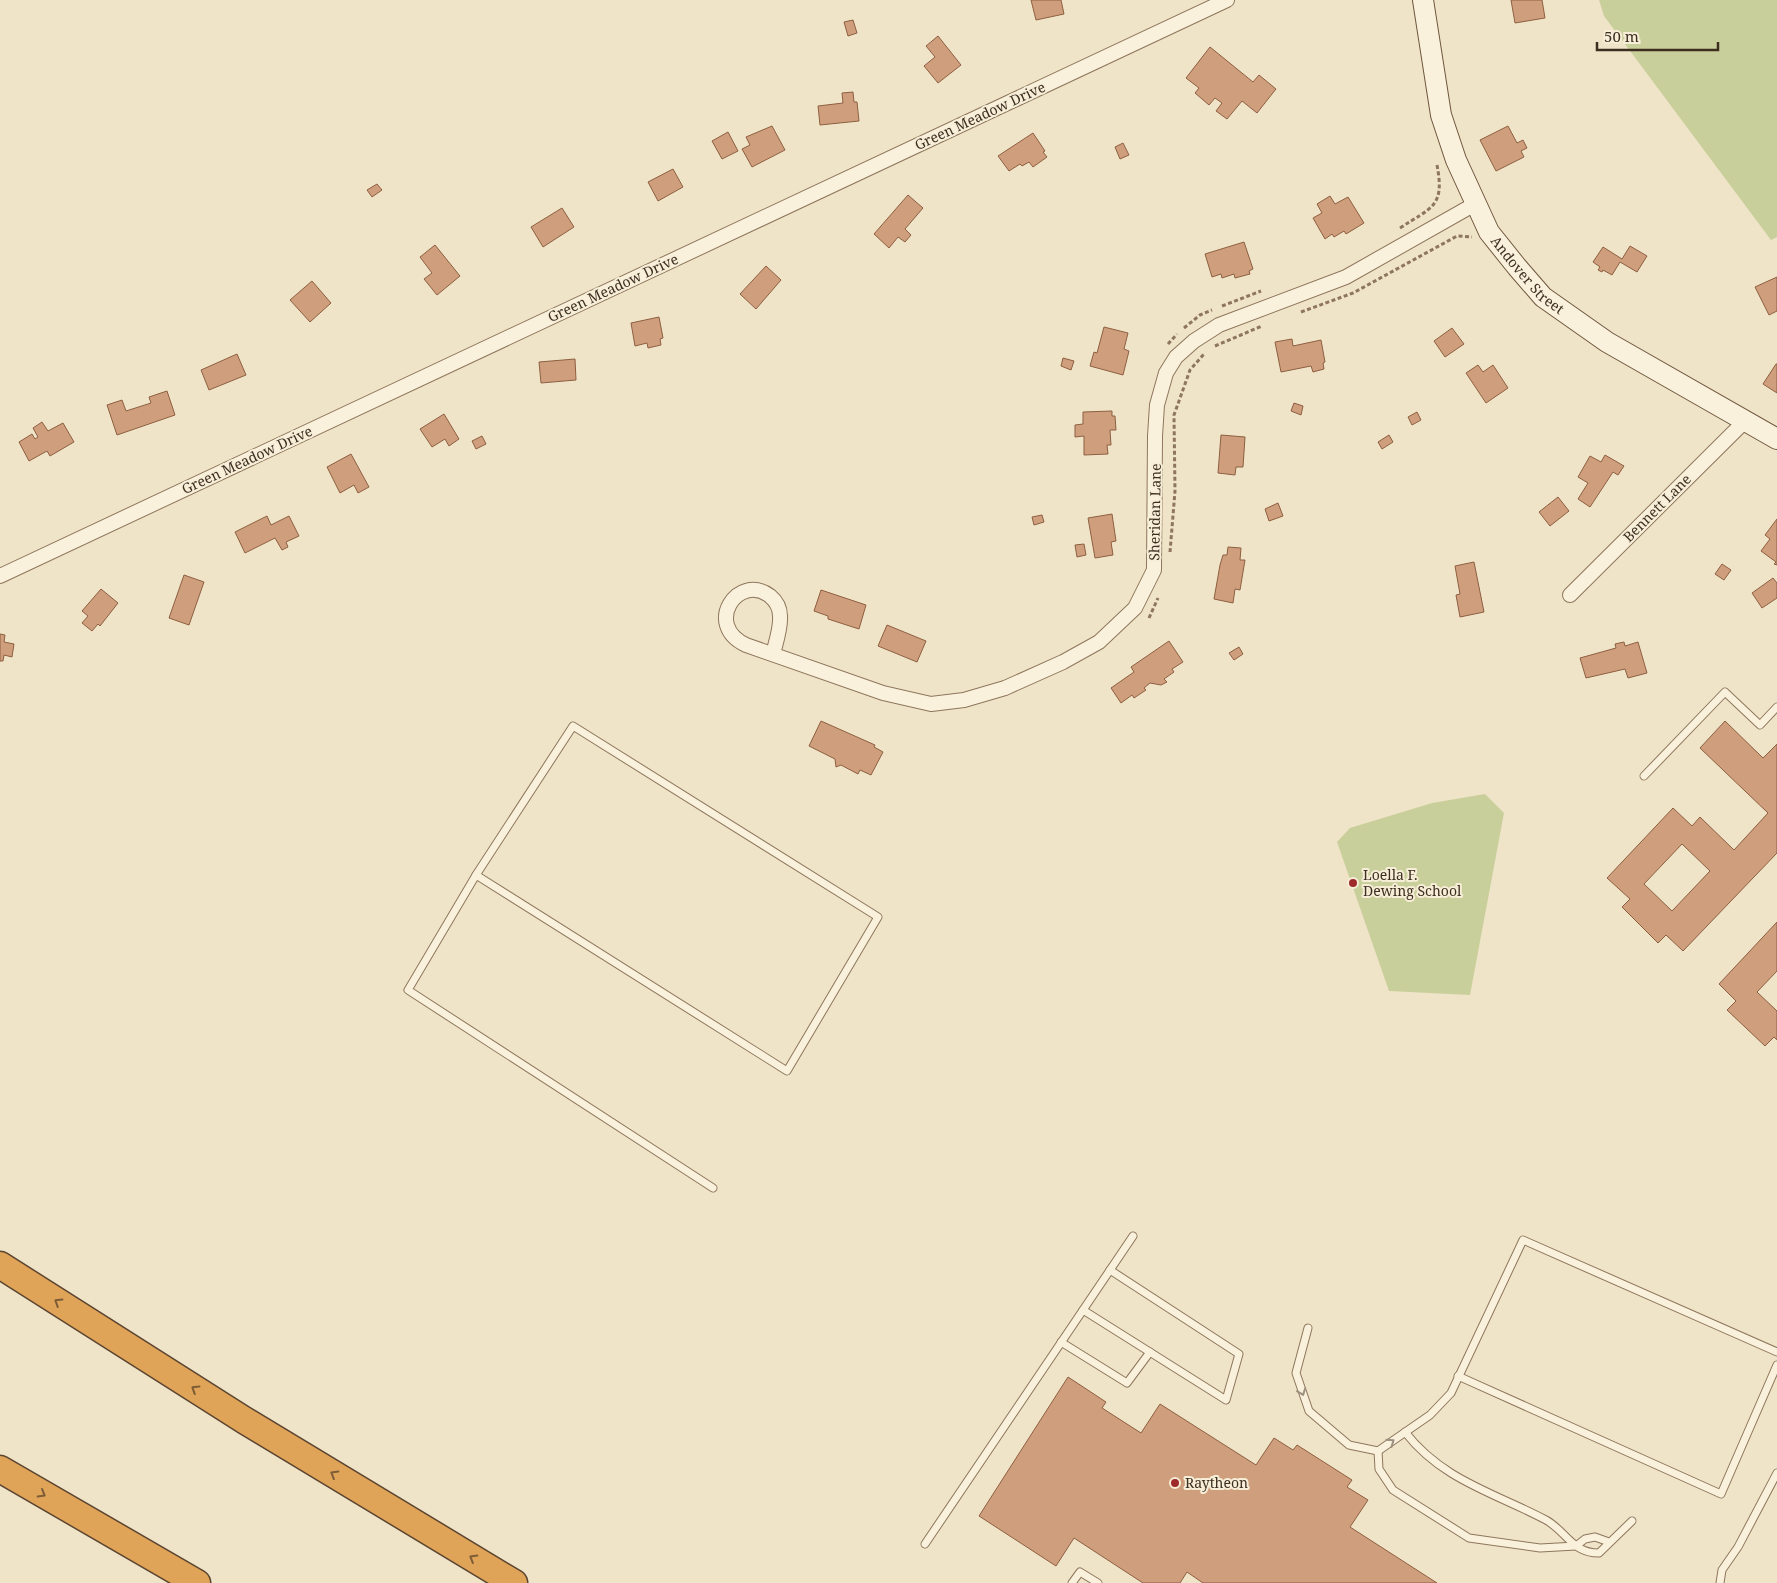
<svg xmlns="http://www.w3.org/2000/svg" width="1777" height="1583" viewBox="0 0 1777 1583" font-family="'Noto Serif',serif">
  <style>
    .green { fill: #c9cf9b }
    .building { fill: #cf9f7d; stroke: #8d5f41; fill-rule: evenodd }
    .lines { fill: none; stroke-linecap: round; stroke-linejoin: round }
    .service-casing { stroke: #8d765c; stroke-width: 9 }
    .minor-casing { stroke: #8d765c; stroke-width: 16 }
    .secondary-casing { stroke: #6f573f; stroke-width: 22 }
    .motorway-casing { stroke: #5b4430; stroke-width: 29 }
    .path { stroke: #8d765c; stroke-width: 3; stroke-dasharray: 4 2.5; stroke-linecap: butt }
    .service { stroke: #faf1dc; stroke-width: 7 }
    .minor { stroke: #faf1dc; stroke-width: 14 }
    .secondary { stroke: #faf1dc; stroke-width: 20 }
    .motorway { stroke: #e0a458; stroke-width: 26 }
    .oneway { stroke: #7e5d36 }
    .oneway2 { stroke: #9c907e }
    .poi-dot { fill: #9e2a2b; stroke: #f7eed8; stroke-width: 2 }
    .labels { text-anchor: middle; stroke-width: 4; stroke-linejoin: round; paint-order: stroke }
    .street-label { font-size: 14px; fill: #3d2e20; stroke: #f7eed8 }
    .poi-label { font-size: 14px; fill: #3d2e20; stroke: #f7eed8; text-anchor: start }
  </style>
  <rect width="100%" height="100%" fill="#f0e4c8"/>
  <g class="green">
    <polygon points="1599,0 1777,0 1777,237 1771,240 1604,16"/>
    <polygon points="1485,794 1504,813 1470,995 1389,991 1337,842 1350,828 1432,803"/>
  </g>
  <g class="building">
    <polygon points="1031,0 1061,0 1064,14 1036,20"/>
    <polygon points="1511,0 1542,0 1545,18 1515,23"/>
    <polygon points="853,20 857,33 848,36 844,22"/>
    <polygon points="938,36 961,65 938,83 924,66 935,57 926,46"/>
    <polygon points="1210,47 1253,82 1259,75 1276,89 1257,113 1242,101 1227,119 1216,111 1222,103 1215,98 1209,105 1195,93 1199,88 1186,78"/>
    <polygon points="853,92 854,102 857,102 859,121 820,125 818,106 843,103 842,93"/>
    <polygon points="772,126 785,150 752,167 742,149 750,145 746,137"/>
    <polygon points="1508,126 1517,143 1523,140 1527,148 1521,151 1524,157 1496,171 1480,140"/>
    <polygon points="728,132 738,151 722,159 712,141"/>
    <polygon points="1033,133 1045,151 1043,152 1047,157 1033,167 1029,162 1022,166 1020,164 1009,171 998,156"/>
    <polygon points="1123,143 1129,155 1120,159 1115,147"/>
    <polygon points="673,169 683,187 658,201 648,182"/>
    <polygon points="377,184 382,190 372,197 367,190"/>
    <polygon points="908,195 923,208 905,229 911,235 905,242 898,237 889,248 874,234"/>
    <polygon points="1330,196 1335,204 1348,197 1364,223 1346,234 1344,231 1334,237 1332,234 1325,239 1313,218 1322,213 1317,204"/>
    <polygon points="562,208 574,227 543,247 531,227"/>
    <polygon points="1244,242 1253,269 1249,271 1250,274 1235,278 1234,274 1222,278 1221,274 1212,277 1205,254"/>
    <polygon points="435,245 460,276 437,295 424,279 432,273 420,257"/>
    <polygon points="1630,246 1647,256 1637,272 1620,262 1612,275 1603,270 1602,272 1598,270 1600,267 1593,262 1603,247 1622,259"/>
    <polygon points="766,266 781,280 756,309 740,294"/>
    <polygon points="1777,277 1777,311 1769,315 1755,287"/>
    <polygon points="312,281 331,303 310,322 290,300"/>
    <polygon points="659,317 663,338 660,339 661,345 648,348 647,343 635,346 631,323"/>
    <polygon points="1104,327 1128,333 1124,349 1129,351 1123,375 1090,366 1094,352 1097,353"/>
    <polygon points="1452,328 1464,344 1445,357 1434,341"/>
    <polygon points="1292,339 1293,346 1321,340 1325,362 1323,363 1324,369 1313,372 1311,366 1281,372 1275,342"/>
    <polygon points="237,354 246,375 209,390 201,370"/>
    <polygon points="1063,358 1074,361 1071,370 1061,366"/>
    <polygon points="575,359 576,380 541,383 539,362"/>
    <polygon points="1776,364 1777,364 1777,393 1763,384"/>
    <polygon points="1478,365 1483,372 1493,365 1508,388 1486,403 1466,373"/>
    <polygon points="167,391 175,415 117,435 107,405 122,400 126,411 151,403 149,397"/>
    <polygon points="1294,403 1303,406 1301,415 1291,411"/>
    <polygon points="1112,411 1112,416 1115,416 1116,430 1110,430 1111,445 1107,445 1108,454 1084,455 1084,436 1075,437 1075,425 1083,424 1083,412"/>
    <polygon points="1417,412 1421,420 1412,425 1408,417"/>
    <polygon points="444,414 459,439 449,446 445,439 432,447 420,429"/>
    <polygon points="42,422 48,431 63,423 74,442 50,456 47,451 29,461 19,442 32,434 35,439 38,437 33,428"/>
    <polygon points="1221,435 1245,437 1243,467 1236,467 1235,475 1218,473"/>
    <polygon points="1389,435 1393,442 1382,449 1378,442"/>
    <polygon points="482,436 486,444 476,449 472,441"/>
    <polygon points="351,454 369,487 358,493 354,485 340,493 327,467"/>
    <polygon points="1605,455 1624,466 1618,475 1613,472 1590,507 1578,499 1588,483 1578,477 1590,456 1601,462"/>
    <polygon points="1558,497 1569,511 1550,526 1539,512"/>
    <polygon points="1278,503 1283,516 1269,521 1265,509"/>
    <polygon points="1112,514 1116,541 1111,542 1113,555 1095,558 1088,518"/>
    <polygon points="1042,515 1044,522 1034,525 1032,517"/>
    <polygon points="267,516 271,525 289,516 299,536 286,542 288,547 282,550 275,538 245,553 235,532"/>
    <polygon points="1777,519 1777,565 1774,564 1776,562 1761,551 1770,539 1765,535"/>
    <polygon points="1084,544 1086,555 1077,557 1075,545"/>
    <polygon points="1228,547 1241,548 1240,560 1245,560 1240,590 1235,589 1233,603 1214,599 1220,565 1223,555 1227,555"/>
    <polygon points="1474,562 1484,612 1460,617 1456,595 1460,594 1455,566"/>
    <polygon points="1722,564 1731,570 1724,580 1715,574"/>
    <polygon points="184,575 204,582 189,625 169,618"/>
    <polygon points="1773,578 1777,583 1777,598 1762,608 1752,593"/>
    <polygon points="101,589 118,603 100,626 98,624 92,631 82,623 88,616 82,611"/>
    <polygon points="821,590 866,605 859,629 828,619 828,616 814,611"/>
    <polygon points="887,625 926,641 917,662 878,646"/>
    <polygon points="0,634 5,635 4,642 14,644 12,657 4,655 3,661 0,661"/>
    <polygon points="1169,641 1183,662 1172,669 1174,672 1164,679 1167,682 1161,685 1150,683 1144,688 1146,690 1134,698 1132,695 1121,703 1111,688 1134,672 1131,667"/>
    <polygon points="1624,642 1625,646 1638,642 1647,673 1628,678 1625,669 1586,678 1580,658 1616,648 1615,644"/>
    <polygon points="1239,647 1243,654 1234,660 1229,653"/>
    <polygon points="821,721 875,745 874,747 883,752 871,775 860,770 858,774 841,765 836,767 835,759 809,746"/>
    <path d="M1725,721l38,37 14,-14v109l-94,98 -17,-16 -8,8 -36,-36 8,-8 -23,-21 66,-70 19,18 8,-9 34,33 34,-37 -68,-65zM1682,844l28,27 -38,40 -28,-27z"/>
    <polygon points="1777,922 1777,971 1757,992 1777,1011 1777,1040 1774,1037 1765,1046 1727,1010 1736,1001 1719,984"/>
    <polygon points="1068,1377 1106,1402 1102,1408 1141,1433 1160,1404 1256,1465 1274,1438 1293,1450 1297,1445 1352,1480 1347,1487 1368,1500 1350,1527 1437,1583 1203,1583 1187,1572 1180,1583 1143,1583 1074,1538 1056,1566 979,1516"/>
  </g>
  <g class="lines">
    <defs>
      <g id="service">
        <polygon points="573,726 878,917 787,1071 476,875"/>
        <polyline points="1644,776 1725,692 1760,725 1777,707"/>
        <polyline points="476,875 408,990 713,1188"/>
        <polyline points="1083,1310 1226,1400 1239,1354 1110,1270"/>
        <polyline points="1308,1328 1296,1373 1309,1411 1349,1445 1378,1451 1430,1415 1451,1393 1523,1240 1777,1352"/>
        <polyline points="1061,1342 1127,1383 1150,1352"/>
        <polyline points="1458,1376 1721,1494 1777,1365"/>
        <path d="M1405,1432c37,48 90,61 141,88 21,12 26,33 53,33l33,-32"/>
        <polyline points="1378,1451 1379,1469 1393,1490 1469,1538 1540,1548 1576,1546 1585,1539 1595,1537 1609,1542"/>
        <polyline points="925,1544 1133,1236"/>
        <polyline points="1072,1583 1080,1572 1098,1583"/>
        <polyline points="1720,1583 1722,1570 1738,1547 1777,1473"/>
      </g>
      <g id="minor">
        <polyline points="0,576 1227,0"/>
        <polyline points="1570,595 1745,421"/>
        <path d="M773,654c3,-12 8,-26 7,-38 0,-8 -4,-15 -10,-20 -32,-24 -67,29 -24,49l137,48 48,11 33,-4 41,-12 58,-26 36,-20 36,-34 19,-38 1,-134 2,-31 9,-32 10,-16 18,-16 25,-16 127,-48 129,-73"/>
      </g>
      <g id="secondary">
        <path id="s1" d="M1423,0l18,115 15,45 33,72 28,35 26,30 64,45 170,97"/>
      </g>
      <g id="motorway">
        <polyline points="0,1265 244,1420 514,1583"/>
        <polyline points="0,1469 197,1583"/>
      </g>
    </defs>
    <use href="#service" class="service-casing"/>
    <use href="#minor" class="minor-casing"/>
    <use href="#secondary" class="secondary-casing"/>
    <use href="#motorway" class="motorway-casing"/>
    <g class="path">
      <path d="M1400,228c32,-21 45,-21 37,-63"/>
      <polyline points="1222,306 1261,291"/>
      <polyline points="1301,312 1353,293 1457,236 1472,237"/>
      <polyline points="1184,328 1200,315 1212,310"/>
      <polyline points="1168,344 1177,334"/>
      <polyline points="1215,346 1262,326"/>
      <polyline points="1170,552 1175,491 1174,415 1190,370 1204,354"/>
      <polyline points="1149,618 1158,598"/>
    </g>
    <use href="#service" class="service"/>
    <use href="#minor" class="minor"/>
    <use href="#secondary" class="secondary"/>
    <use href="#motorway" class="motorway"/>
  </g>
  <defs><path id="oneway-chevron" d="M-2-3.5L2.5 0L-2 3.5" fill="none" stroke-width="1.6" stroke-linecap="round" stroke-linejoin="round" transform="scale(1.25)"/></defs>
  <g class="oneway">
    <use href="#oneway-chevron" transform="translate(58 1302) rotate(-148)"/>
    <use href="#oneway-chevron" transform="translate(195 1389) rotate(-148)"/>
    <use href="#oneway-chevron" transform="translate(334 1474) rotate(-149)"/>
    <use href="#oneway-chevron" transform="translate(42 1494) rotate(30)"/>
    <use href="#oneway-chevron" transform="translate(473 1558) rotate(-149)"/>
  </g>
  <g class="oneway2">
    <use href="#oneway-chevron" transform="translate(1302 1392) rotate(70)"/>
    <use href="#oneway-chevron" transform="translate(1391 1442) rotate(-35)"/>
  </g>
  <g class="poi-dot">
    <circle cx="1353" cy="883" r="5"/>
    <circle cx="1175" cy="1483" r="5"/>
  </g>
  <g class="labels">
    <g class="street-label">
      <text transform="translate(980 116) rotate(-25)" y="5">Green Meadow Drive</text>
      <text dy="5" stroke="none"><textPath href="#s1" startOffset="301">Andover Street</textPath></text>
      <text transform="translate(613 288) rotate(-25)" y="5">Green Meadow Drive</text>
      <text transform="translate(247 460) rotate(-25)" y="5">Green Meadow Drive</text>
      <text transform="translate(1657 508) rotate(-45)" y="5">Bennett Lane</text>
      <text transform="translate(1155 512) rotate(-89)" y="5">Sheridan Lane</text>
    </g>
    <g class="poi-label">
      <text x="1363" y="880">Loella F.<tspan x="1363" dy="16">Dewing School</tspan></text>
      <text x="1185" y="1488">Raytheon</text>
    </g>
  </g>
  <path d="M1597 42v8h121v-8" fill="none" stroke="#3d2e20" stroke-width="2.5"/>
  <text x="1604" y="42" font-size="15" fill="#3d2e20" stroke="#f7eed8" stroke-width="4" paint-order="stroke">50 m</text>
</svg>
